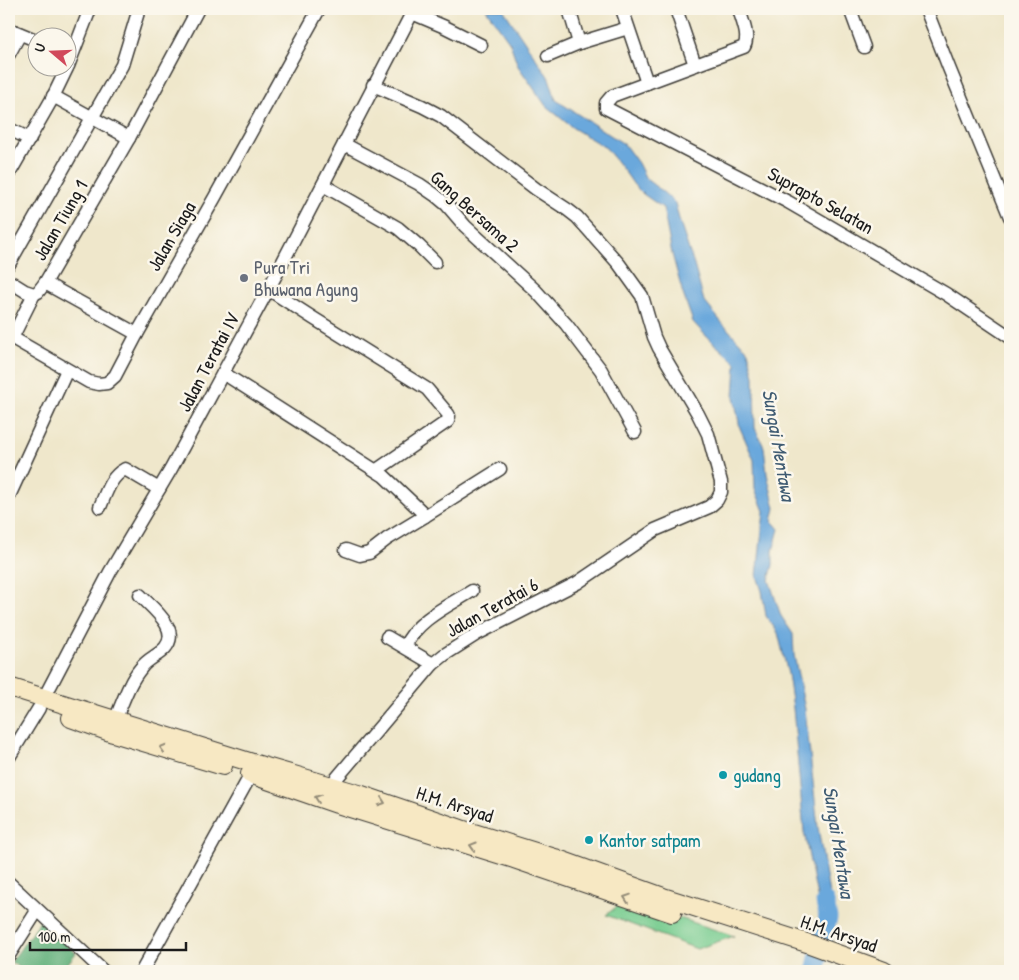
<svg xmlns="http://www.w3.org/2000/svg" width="1019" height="980" viewBox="0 0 1019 980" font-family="'Patrick Hand',sans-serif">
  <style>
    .green { fill: #77cc8f; stroke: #4a7456 }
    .forest { fill: #61b07a; stroke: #3e664b }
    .water { fill: #6aa8dc; stroke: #43627c }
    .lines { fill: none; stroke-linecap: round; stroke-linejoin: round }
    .river { stroke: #6aa8dc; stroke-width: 19 }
    .street-casing { stroke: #3c3a36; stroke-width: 15 }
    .secondary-casing { stroke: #3c3a36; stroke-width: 20 }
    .street { stroke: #fff; stroke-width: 12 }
    .secondary { stroke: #f7e8c3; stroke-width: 18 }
    .oneway { stroke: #948c78 }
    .worship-dot { fill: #6b7280; stroke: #fbf7ec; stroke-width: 2 }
    .culture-dot { fill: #0f9aa8; stroke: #fbf7ec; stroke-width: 2 }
    .labels { text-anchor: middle; stroke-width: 5; stroke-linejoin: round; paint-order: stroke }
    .street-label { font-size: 19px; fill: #1c1c1c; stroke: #fbf7ec }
    .worship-label { font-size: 19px; fill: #5b616d; stroke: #fbf7ec; text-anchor: start }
    .culture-label { font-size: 19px; fill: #0d838f; stroke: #fbf7ec; text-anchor: start }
    .water-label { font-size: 20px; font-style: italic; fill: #3f5b72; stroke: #fbf7ec }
  </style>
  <rect width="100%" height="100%" fill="#fbf7ec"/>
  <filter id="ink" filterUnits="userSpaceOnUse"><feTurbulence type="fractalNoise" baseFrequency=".02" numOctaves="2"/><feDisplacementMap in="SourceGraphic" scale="10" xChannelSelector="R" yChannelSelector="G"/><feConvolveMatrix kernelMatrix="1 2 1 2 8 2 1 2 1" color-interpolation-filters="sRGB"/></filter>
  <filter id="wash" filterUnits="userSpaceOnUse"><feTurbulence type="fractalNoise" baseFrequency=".0096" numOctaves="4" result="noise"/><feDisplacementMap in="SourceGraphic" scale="20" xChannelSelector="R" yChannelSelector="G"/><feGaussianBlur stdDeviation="1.12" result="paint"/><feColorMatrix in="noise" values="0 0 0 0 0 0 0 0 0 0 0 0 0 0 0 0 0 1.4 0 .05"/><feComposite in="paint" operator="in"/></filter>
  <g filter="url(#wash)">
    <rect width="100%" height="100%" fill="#efe7cb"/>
    <polygon class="green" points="625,900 734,936 697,949 606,915"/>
    <polygon class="forest" points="41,920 76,953 62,971 24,971 11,962"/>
    <polygon class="water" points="486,9 503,9 549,78 556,100 624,144 638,163 646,179 663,192 675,203 680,223 694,265 704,301 723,324 748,351 754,376 755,428 764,447 767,474 775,508 772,521 779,529 773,551 773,565 769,580 781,616 793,634 794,655 805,709 818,827 835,930 823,926 804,832 793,708 788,674 778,633 766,616 762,591 757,576 764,511 755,489 754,460 740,428 734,397 736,363 710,340 693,322 683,294 672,254 663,208 643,194 634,185 625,172 606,148 573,128 546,106 518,66 510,43"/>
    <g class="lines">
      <polyline class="river" points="815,971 828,918 825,902"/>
    </g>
  </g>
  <g filter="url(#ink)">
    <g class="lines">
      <defs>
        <g id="street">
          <polyline points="569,9 579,43"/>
          <polyline points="622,9 647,83"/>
          <polyline points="676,9 695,65"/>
          <path d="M739,9c3,12 11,27 5,38l-132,49 -6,7v5l182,94 158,92 64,43"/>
          <polyline points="850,9 864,47"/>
          <polyline points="926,9 949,68 1010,217"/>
          <polyline points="412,13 445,27 481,45"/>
          <polyline points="9,29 38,41"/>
          <polyline points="9,54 20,34"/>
          <polyline points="548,56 579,43 628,28"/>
          <polyline points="68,66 90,9"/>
          <polyline points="53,96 129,138"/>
          <polyline points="9,129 30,139"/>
          <polyline points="344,144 419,184 435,195 447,205 465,226 536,291 566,324 601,370 635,432"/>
          <polyline points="9,174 52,99 67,68"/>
          <polyline points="323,185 398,228 419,246 435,262"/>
          <polyline points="9,264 122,65 139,9"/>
          <polyline points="9,281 25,291 34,294 38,292 45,283 129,138 198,9"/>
          <polyline points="45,283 137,334"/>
          <polyline points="268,289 313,318 427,389 448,414 449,416 448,421 377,470"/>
          <polyline points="9,336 89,382 99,384 107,383 115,376 137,334 215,197 319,9"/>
          <polyline points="12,338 34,294"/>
          <polyline points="223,373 384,476 421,511 425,516 500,469"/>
          <polyline points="9,496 67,370"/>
          <path d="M100,507c6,-14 10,-30 25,-38l34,20"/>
          <polyline points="346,550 360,555 369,553 387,539 425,516"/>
          <polyline points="387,637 433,664"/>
          <path d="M405,647c11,-27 43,-41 67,-56"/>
          <polyline points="44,698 110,572 171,469 277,273 412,13"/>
          <path d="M115,720c8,-18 14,-38 26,-52 6,-9 17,-12 24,-20 16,-19 -12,-39 -25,-53"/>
          <polyline points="9,757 39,708"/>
          <polyline points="330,786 417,683 433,664 444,655 477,634 577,583 655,530 709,507 717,500 721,492 721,482 708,434 698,414 659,348 654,337 642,296 619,264 577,217 568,210 536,189 441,116 422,106 373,85"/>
          <polyline points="9,883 103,971"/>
          <polyline points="9,955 37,911"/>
          <polyline points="142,971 254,769"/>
        </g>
        <g id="secondary">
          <polyline points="9,687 256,764 359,794 461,829 555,858 663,897 810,944 884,971"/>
          <polyline points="71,718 113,733 223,766"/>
          <polyline points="250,774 337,804 514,859 672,913"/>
        </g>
      </defs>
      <use href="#street" class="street-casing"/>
      <use href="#secondary" class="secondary-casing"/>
      <use href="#street" class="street"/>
      <use href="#secondary" class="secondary"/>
    </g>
    <defs><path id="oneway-chevron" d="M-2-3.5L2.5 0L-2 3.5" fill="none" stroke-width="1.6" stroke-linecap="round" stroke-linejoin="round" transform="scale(1.25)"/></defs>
    <g class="oneway">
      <use href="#oneway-chevron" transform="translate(163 748) rotate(-163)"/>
      <use href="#oneway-chevron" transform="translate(318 798) rotate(-161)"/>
      <use href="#oneway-chevron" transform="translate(382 802) rotate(19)"/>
      <use href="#oneway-chevron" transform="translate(473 846) rotate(-163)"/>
      <use href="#oneway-chevron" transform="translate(627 898) rotate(-161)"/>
    </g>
  </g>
  <circle class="worship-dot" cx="244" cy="278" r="5"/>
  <g class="culture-dot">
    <circle cx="723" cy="775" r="5"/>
    <circle cx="589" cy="840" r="5"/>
  </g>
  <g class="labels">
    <g class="street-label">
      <text transform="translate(821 200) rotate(29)" y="7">Suprapto Selatan</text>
      <text transform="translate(475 211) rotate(42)" y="7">Gang Bersama 2</text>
      <text transform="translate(60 220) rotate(-60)" y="7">Jalan Tiung 1</text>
      <text transform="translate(171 236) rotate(-60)" y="7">Jalan Siaga</text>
      <text transform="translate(208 362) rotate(-62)" y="7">Jalan Teratai IV</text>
      <text transform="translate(492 607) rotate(-29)" y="7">Jalan Teratai 6</text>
      <text transform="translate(455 804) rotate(18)" y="7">H.M. Arsyad</text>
      <text transform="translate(839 933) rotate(19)" y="7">H.M. Arsyad</text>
    </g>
    <g class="worship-label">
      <text x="254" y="274">Pura Tri<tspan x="254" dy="22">Bhuwana Agung</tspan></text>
    </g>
    <g class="culture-label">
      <text x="733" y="782">gudang</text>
      <text x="599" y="847">Kantor satpam</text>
    </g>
    <g class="water-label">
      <text transform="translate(779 445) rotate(80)" y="7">Sungai Mentawa</text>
      <text transform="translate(839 842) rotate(81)" y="7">Sungai Mentawa</text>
    </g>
  </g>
  <rect width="1019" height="980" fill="none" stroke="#fbf7ec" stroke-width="30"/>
  <g transform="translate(52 52) rotate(289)"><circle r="24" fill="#fbf7ec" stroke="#a29f99"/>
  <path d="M0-4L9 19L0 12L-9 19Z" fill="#d1495b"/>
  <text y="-8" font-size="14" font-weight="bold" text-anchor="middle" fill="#1c1c1c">U</text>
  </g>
  <path d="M30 942v8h156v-8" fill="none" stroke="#1c1c1c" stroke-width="2.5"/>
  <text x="38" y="942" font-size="15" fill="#1c1c1c" stroke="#fbf7ec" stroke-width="4" paint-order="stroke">100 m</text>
</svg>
